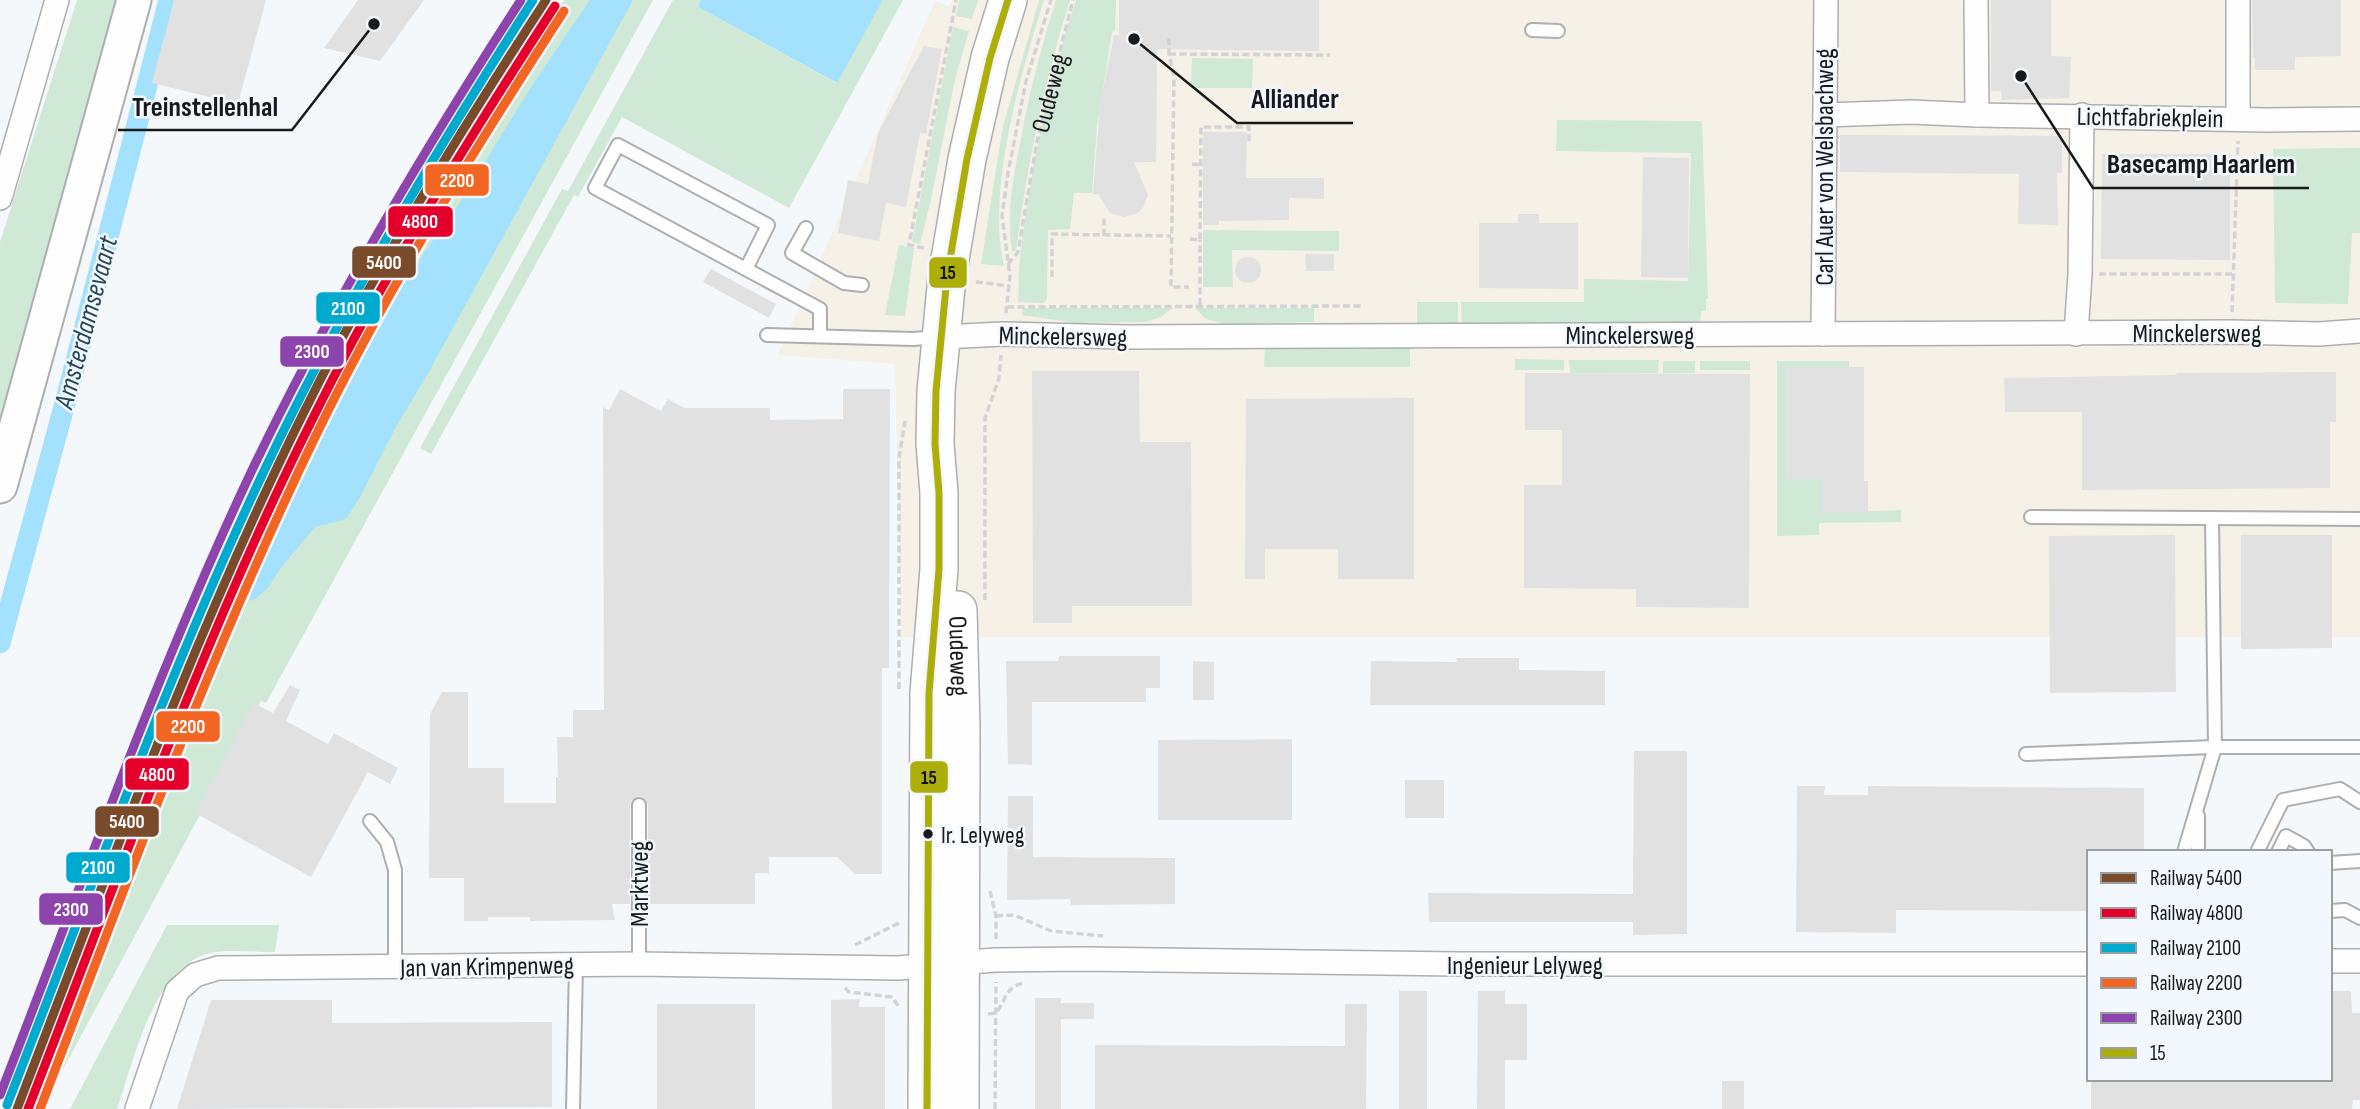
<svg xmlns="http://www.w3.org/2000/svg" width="2360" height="1109" viewBox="0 0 2360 1109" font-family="'Sofia Sans Condensed',sans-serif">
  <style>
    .commercial { fill: #f6f1e7 }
    .green { fill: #d0e8d6 }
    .water { fill: #a4e1fc }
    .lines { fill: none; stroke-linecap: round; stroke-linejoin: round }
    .canal { stroke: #a4e1fc; stroke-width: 21 }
    .building { fill: #e1e1e2 }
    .service-casing { stroke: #acaeb0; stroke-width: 16 }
    .minor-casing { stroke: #acaeb0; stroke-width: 26 }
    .secondary-casing { stroke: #acaeb0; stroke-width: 37 }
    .primary-casing { stroke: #acaeb0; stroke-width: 40 }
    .path { stroke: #d3d3d5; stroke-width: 3.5; stroke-dasharray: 7 3.5; stroke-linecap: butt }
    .service { stroke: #fefefe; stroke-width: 12 }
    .minor { stroke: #fefefe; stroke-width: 23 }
    .secondary { stroke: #fefefe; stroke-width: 33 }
    .primary { stroke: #fefefe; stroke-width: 37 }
    .bus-1-casing { stroke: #f2f8fe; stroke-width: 12 }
    .bus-1 { stroke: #aeae09; stroke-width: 7 }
    .rail-1-casing { stroke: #f2f8fe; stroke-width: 14 }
    .rail-2-casing { stroke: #f2f8fe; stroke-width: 14 }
    .rail-3-casing { stroke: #f2f8fe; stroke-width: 14 }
    .rail-4-casing { stroke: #f2f8fe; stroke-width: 14 }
    .rail-5-casing { stroke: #f2f8fe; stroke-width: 14 }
    .rail-1 { stroke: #7a4b2a; stroke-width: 9 }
    .rail-2 { stroke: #e4002b; stroke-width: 9 }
    .rail-3 { stroke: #00a9ce; stroke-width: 9 }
    .rail-4 { stroke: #f26522; stroke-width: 9 }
    .rail-5 { stroke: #8e44ad; stroke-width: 9 }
    .bus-dot { fill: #17191b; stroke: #f2f8fe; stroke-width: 2.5 }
    .labels { text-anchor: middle; stroke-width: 5; stroke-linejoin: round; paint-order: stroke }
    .bus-label { font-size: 24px; fill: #17191b; stroke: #f2f8fe; text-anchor: start }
    .street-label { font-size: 26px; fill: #17191b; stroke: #f2f8fe }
    .water-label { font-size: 28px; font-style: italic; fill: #224858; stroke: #f2f8fe }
    .leader { fill: none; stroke: #17191b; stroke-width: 2.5 }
    .callout-dot { fill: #17191b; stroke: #f2f8fe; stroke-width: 2.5 }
    .callout-label { font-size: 28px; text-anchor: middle; font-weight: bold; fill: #17191b; stroke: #f2f8fe; stroke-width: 5; stroke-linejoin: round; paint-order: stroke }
    .line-badge { stroke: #f2f8fe; stroke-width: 2.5 }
    .badge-label { font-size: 19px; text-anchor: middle; font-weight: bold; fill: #fff }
    .pale-badge-label { font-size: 19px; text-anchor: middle; font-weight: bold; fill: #111 }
  </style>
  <rect width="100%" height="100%" fill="#f5f8fb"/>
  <polygon class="commercial" points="952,0 2360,0 2360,637 901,637 895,364 778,355 935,1 949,6"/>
  <g class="green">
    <polygon points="77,0 121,0 0,432 0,242"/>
    <polygon points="564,0 653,0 266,703 261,701 60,1075 149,807 214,648 279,502 370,314 398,263 418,231 434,210 440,193 461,158"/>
    <polygon points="673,0 701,0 698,7 836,83 883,0 903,0 789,208 622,117 578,197 574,195 431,454 420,448 562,189 568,191"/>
    <polygon points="959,0 978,0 972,19 956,16"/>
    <path d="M1039,0h5c-23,74 -58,190 -40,266l-23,-2 22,-138z"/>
    <path d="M1056,0h14c-26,82 -43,166 -54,251h-4c-6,-37 1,-72 8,-108 9,-49 21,-96 36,-143z"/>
    <path d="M1076,0h40l-1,31 -3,1 -15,94 -5,67h-18l-4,36 -22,1 -1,69 -4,4 -25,-1c1,-14 0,-29 2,-43 10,-87 28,-176 56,-259z"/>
    <polygon points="953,27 969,31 955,79 932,195 920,244 912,242"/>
    <polygon points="1192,58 1253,59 1252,88 1191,88"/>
    <polygon points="1557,120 1702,121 1708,299 1706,299 1706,311 1701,311 1700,324 1462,323 1461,302 1584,302 1584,279 1688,281 1691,153 1556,151"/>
    <polygon points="2360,148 2360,233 2352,233 2348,304 2275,303 2273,149"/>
    <polygon points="1203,230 1339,231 1339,251 1232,250 1233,287 1203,287"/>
    <polygon points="899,245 914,248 905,316 885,315"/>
    <rect x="1417" y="302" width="41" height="21"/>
    <polygon points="1023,308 1172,308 1161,317 1145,322 1076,323 1022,315"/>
    <polygon points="1195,308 1314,308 1314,322 1224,324 1206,319"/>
    <polygon points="1271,345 1410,348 1410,367 1264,367 1265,348"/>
    <polygon points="1515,359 1564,360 1564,370 1515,370"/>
    <polygon points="1569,360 1659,360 1658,373 1570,373"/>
    <rect x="1663" y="361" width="32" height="12"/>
    <rect x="1700" y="361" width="50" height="9"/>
    <polygon points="1777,361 1849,361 1849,367 1786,367 1786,479 1824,479 1825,513 1901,510 1901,522 1819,523 1819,535 1777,536"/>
    <path d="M167,925h112l-4,27c-18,0 -49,-3 -65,1 -57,14 -76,108 -93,156h-47z"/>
  </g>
  <g class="water">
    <polygon points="590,0 633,0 426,377 397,425 360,497 346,519 315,527 280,569 268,588 255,599 249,601 250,580 274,538 335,402 379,316 397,289 414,274 423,254 456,209 531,87"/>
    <polygon points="701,0 883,0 837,83 698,7"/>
  </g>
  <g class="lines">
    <polyline class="canal" points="0,643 68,392 169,0"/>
  </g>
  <g class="building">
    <polygon points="174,0 266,0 238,104 152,83"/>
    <polygon points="358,0 424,0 380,61 324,48"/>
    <polygon points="1119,0 1319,0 1319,51 1157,49 1156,162 1134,162 1148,195 1143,208 1138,213 1124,217 1110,213 1098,194 1093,194 1100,104 1114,35 1119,36"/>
    <polygon points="1991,0 2051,0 2051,56 2071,57 2069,98 2002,100 2001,91 1991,91"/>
    <polygon points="2252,0 2341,0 2341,56 2295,57 2295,70 2255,70 2255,57 2253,57"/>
    <polygon points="924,46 942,49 926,134 920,133 906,207 886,203 879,241 838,233 848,180 868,184 878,133"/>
    <polygon points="1203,132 1247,132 1246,178 1324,178 1324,199 1289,198 1289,220 1219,221 1219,225 1203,225"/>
    <polygon points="1840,135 2062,136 2062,173 2057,173 2058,225 2018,224 2019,174 1840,172"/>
    <polygon points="2102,154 2230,154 2230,260 2101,259"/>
    <polygon points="1643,157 1689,158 1688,278 1641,277"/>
    <polygon points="1518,214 1539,214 1539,223 1578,223 1578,289 1479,288 1479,223 1518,223"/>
    <polygon points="1305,254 1334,254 1334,271 1306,271"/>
    <circle cx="1248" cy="270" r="13"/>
    <polygon points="711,269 776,304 769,318 703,282"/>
    <polygon points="1786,367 1864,367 1864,481 1868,481 1868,513 1822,513 1822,479 1786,479"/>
    <polygon points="1032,371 1139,371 1140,442 1191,442 1192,606 1072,606 1072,623 1033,623"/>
    <polygon points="2336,372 2336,422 2330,422 2330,488 2082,490 2082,412 2005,412 2004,378 2176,375 2177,373"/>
    <polygon points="1525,373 1750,374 1749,608 1636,607 1636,589 1524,588 1524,485 1562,485 1562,430 1525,430"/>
    <polygon points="620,389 661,411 668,399 684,408 770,408 770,420 843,419 843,389 890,389 889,668 882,668 882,874 855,874 837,857 769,857 769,873 755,873 755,904 648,904 648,805 644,798 638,796 632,800 630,805 630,904 612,904 615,920 530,921 530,917 488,917 488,921 464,921 464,878 429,878 430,714 442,692 468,692 468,768 504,768 504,803 556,803 556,777 558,777 557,737 573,737 573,710 604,710 603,407 609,410"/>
    <polygon points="1414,398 1414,579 1338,579 1338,549 1265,549 1265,579 1245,579 1246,399"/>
    <polygon points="2175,535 2176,692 2050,693 2049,536"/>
    <polygon points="2241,535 2332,535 2332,648 2241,649"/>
    <polygon points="1059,656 1160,656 1160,688 1146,688 1146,702 1032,702 1032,765 1008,764 1006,661 1058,661"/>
    <polygon points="1456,658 1519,658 1519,670 1605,671 1605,705 1370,705 1371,661 1457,662"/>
    <polygon points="1193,661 1214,662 1214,700 1193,700"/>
    <polygon points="290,685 300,690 286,721 328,744 334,733 398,768 390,784 368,772 311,877 195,813 254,703 273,713"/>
    <polygon points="1292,739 1292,820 1158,820 1158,740"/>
    <polygon points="1634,751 1687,751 1687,934 1633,935 1633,922 1429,922 1428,893 1633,894"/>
    <rect x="1405" y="780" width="39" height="38"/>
    <polygon points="1797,786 1825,786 1824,795 1868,795 1868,786 2144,788 2144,852 2089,852 2089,911 1896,910 1896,933 1796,932"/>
    <polygon points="1008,796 1033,796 1033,857 1175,858 1175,904 1071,905 1070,899 1007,900"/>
    <rect x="1399" y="991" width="28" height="118"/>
    <polygon points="1478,991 1505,991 1505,1004 1527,1004 1527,1060 1505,1060 1505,1109 1477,1109"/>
    <polygon points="2330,991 2351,991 2352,1013 2360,1013 2360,1100 2353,1100 2352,1109 2091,1109 2091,1079 2330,1079"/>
    <polygon points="1035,998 1061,998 1061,1003 1094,1003 1094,1019 1061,1019 1061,1109 1035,1109"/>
    <polygon points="860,999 859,1007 885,1007 885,1109 832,1109 831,1000"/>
    <polygon points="211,1000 332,1000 332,1023 552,1022 552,1107 177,1109"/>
    <rect x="657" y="1004" width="98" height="105"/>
    <polygon points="1345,1004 1367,1004 1366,1109 1095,1109 1095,1045 1345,1046"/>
    <rect x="1722" y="1081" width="22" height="28"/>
  </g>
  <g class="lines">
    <defs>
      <g id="service">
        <polyline points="1532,30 1558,31"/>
        <polyline points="806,228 792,253 844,283 862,285"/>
        <polyline points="746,269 768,225 618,145 595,188 820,309 820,336"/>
        <polyline points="767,335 913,339 938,337"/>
        <polyline points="2031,517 2360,519"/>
        <polyline points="2026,754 2215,747 2360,747"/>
        <polyline points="639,805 639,964"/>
        <polyline points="2198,816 2198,852"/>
        <polyline points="370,821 387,842 395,870 395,967"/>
        <polyline points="2184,852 2215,747 2212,518"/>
        <polyline points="2257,852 2283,800 2340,789 2360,802"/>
        <polyline points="2278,852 2286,836 2304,846 2308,852"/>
        <polyline points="2330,863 2360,861"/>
        <polyline points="2330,911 2345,910 2360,918"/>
        <polyline points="573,1109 576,965"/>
      </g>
      <g id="minor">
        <polyline points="2238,0 2238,119"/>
        <polyline points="1825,115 1911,112 1977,115 1976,0"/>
        <polyline points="1977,115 2267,120 2360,119"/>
        <polyline points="0,198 57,0"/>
        <polyline points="1823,334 1826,0"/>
        <polyline points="2076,334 2080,274 2082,115"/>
        <polyline points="942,337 1003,334 1124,337 2231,332 2319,334 2360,331"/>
        <polyline points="2330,961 2360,961"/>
        <polyline points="137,1109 177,991 195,975 218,968 639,964 898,968 995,960 1083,959 1457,964 2089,964"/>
      </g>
      <polyline id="secondary" points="0,486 134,0"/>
      <g id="primary">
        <path id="s2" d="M958,610l3,116 -1,383"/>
        <polyline points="927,1109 929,693 939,569 939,493 935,444 936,391 947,277 967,159 990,58 1008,0"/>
      </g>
    </defs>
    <use href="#service" class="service-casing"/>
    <use href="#minor" class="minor-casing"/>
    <use href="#secondary" class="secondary-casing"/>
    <use href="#primary" class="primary-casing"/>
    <g class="path">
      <polyline points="1169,38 1169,54 1174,76 1171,287 1189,287"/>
      <polyline points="1169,54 1330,55"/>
      <polyline points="1192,164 1203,165"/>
      <polyline points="1104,236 1104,215"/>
      <polyline points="1190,239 1200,240 1201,127 1249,127 1249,142"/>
      <polyline points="924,248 909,245 956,0"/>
      <path id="s1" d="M1008,264l10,-12 19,-111 36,-141"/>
      <polyline points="2099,274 2234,274"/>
      <polyline points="1052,277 1052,234 1171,236"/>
      <polyline points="976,282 1009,286"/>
      <polyline points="1200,305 1200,240"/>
      <polyline points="1007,307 1364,306"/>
      <polyline points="2232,312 2238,141"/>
      <polyline points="1006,313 1010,276 1002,216 1008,173 1026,81 1051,0"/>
      <polyline points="985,600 985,418 999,378 1001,355"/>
      <polyline points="899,689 899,458 905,421"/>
      <polyline points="990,891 996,916 996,939"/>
      <polyline points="996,916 1014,915 1051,931 1103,936"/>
      <polyline points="855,945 899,923"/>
      <polyline points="845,988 849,992 892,997 899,1007"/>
      <path d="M988,1014l8,-1c10,-13 10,-27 28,-30"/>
      <polyline points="995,1109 996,982"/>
    </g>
    <use href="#service" class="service"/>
    <use href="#minor" class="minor"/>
    <use href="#secondary" class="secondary"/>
    <use href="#primary" class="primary"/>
    <defs>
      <polyline id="bus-1" points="927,1109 929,693 939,569 939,493 935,444 936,391 947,277 967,159 990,58 1008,0"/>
    </defs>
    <use href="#bus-1" class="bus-1-casing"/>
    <use href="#bus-1" class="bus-1"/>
    <defs>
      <path id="rail-1" d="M17,1109c90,-233 174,-469 285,-693 71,-144 156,-281 244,-416"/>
      <path id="rail-2" d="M28,1109c90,-231 173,-467 284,-689 71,-144 156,-280 243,-414"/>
      <path id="rail-3" d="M7,1105c83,-212 159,-428 257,-634 78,-164 171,-319 269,-471"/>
      <path id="rail-4" d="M40,1109c88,-229 171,-459 279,-680 71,-145 157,-282 245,-418"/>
      <path id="rail-5" d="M0,1095c82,-211 157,-425 254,-629 78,-162 169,-315 267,-466"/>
    </defs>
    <use href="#rail-1" class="rail-1-casing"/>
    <use href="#rail-2" class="rail-2-casing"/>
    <use href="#rail-3" class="rail-3-casing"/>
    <use href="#rail-4" class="rail-4-casing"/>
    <use href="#rail-5" class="rail-5-casing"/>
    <use href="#rail-1" class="rail-1"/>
    <use href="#rail-2" class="rail-2"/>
    <use href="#rail-3" class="rail-3"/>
    <use href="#rail-4" class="rail-4"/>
    <use href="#rail-5" class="rail-5"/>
  </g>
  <circle class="bus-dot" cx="928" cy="834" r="6"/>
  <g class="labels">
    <g class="bus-label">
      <text x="941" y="843">Ir. Lelyweg</text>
    </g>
    <g class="street-label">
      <text dy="9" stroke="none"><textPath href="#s1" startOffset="178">Oudeweg</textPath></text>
      <text transform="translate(2150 117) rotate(1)" y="9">Lichtfabriekplein</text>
      <text transform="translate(1824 167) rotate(-90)" y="9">Carl Auer von Welsbachweg</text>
      <text x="2197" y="342">Minckelersweg</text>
      <text x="1630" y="344">Minckelersweg</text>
      <text transform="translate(1063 336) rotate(1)" y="9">Minckelersweg</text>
      <text dy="9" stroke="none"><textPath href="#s2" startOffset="46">Oudeweg</textPath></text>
      <text transform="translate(639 884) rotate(-90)" y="9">Marktweg</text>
      <text x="1525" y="974">Ingenieur Lelyweg</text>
      <text transform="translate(487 966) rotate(-1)" y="9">Jan van Krimpenweg</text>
    </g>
    <g class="water-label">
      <text transform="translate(85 322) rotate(-75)" y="10">Amsterdamsevaart</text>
    </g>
  </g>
  <path class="leader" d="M1134 39L1237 123H1353M374 24L292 130H118M2021 76L2093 188H2309"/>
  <g class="callout-dot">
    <circle cx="1134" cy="39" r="7"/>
    <circle cx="374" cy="24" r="7"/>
    <circle cx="2021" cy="76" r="7"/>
  </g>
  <g class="callout-label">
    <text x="1295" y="108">Alliander</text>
    <text x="205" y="116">Treinstellenhal</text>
    <text x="2201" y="173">Basecamp Haarlem</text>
  </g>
  <g class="line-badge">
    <rect x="424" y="163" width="66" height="34" rx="7" fill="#f26522"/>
    <rect x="387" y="205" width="67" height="33" rx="7" fill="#e4002b"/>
    <rect x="351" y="245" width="66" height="34" rx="7" fill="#7a4b2a"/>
    <rect x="928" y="256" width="40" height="33" rx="7" fill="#aeae09"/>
    <rect x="315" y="291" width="66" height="34" rx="7" fill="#00a9ce"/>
    <rect x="279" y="335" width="66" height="33" rx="7" fill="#8e44ad"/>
    <rect x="155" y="710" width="66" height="33" rx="7" fill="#f26522"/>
    <rect x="124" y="757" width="66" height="34" rx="7" fill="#e4002b"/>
    <rect x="909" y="760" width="40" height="34" rx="7" fill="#aeae09"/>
    <rect x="94" y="805" width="66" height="33" rx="7" fill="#7a4b2a"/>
    <rect x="65" y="851" width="66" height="33" rx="7" fill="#00a9ce"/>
    <rect x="38" y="892" width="66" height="34" rx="7" fill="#8e44ad"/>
  </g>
  <g class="badge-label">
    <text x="457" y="187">2200</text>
    <text x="420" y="228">4800</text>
    <text x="384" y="269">5400</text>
    <text x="348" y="315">2100</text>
    <text x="312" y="358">2300</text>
    <text x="188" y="733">2200</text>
    <text x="157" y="781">4800</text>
    <text x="127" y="828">5400</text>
    <text x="98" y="874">2100</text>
    <text x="71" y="916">2300</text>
  </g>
  <g class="pale-badge-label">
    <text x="948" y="279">15</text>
    <text x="929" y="784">15</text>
  </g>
  <rect x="2087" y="850" width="245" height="231" fill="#f2f8fe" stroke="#9a9fa3" stroke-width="2"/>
  <rect x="2101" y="873" width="35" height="10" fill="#7a4b2a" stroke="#9a9fa3" stroke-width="2"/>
  <text x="2150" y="885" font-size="21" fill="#17191b">Railway 5400</text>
  <rect x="2101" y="908" width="35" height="10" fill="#e4002b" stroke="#9a9fa3" stroke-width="2"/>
  <text x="2150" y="920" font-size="21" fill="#17191b">Railway 4800</text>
  <rect x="2101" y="943" width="35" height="10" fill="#00a9ce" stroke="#9a9fa3" stroke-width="2"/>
  <text x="2150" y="955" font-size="21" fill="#17191b">Railway 2100</text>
  <rect x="2101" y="978" width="35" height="10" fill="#f26522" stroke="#9a9fa3" stroke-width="2"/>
  <text x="2150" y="990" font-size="21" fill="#17191b">Railway 2200</text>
  <rect x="2101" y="1013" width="35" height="10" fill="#8e44ad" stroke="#9a9fa3" stroke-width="2"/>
  <text x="2150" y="1025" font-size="21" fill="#17191b">Railway 2300</text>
  <rect x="2101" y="1048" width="35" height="10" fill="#aeae09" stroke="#9a9fa3" stroke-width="2"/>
  <text x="2150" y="1060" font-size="21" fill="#17191b">15</text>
</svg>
